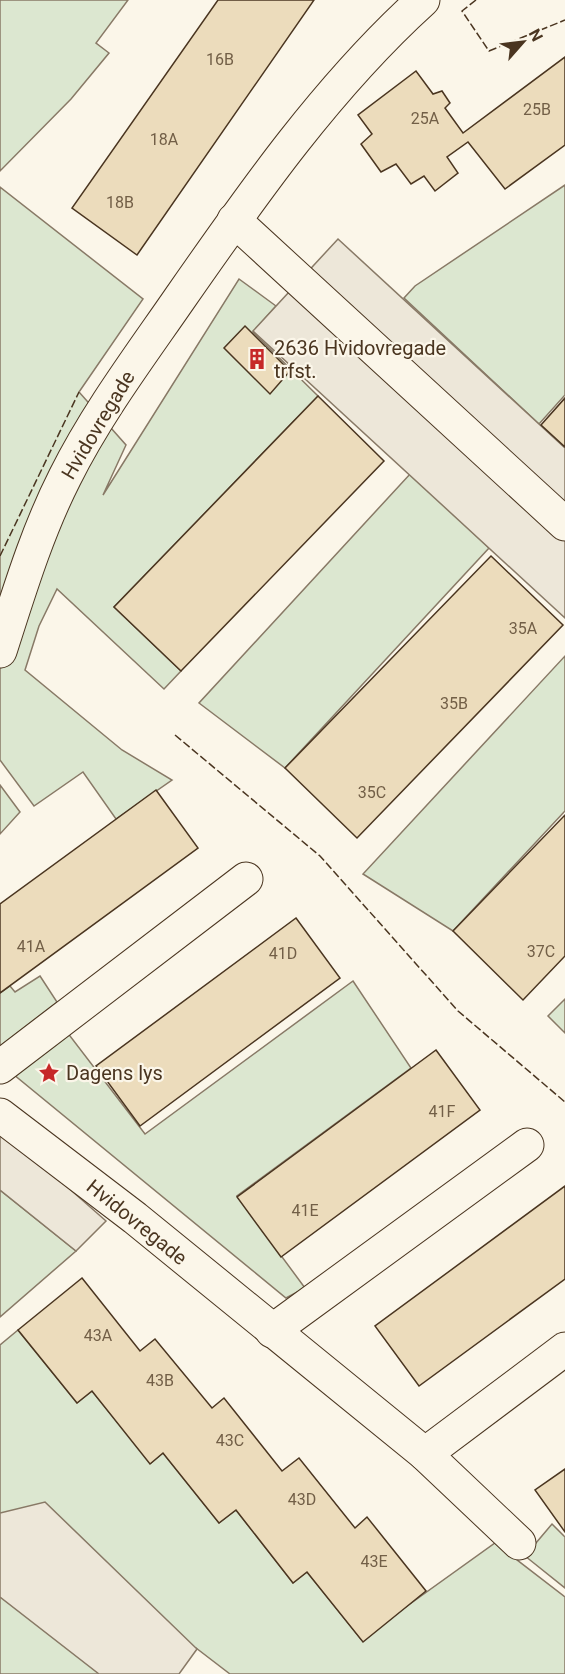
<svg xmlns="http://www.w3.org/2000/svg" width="565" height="1674" viewBox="0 0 565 1674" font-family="Roboto,sans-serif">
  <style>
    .green { fill: #dce7d0; stroke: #887966; stroke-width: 1.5 }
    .parking { fill: #ede7d9; stroke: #887966; stroke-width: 1.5 }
    .building { fill: #ecdcbc; stroke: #4a3520; stroke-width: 1.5 }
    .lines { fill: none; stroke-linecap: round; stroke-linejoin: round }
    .street-casing { stroke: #4a3520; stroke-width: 35 }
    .street { stroke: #fbf6e9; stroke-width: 33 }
    .fence { stroke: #4a3520; stroke-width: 1.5; stroke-dasharray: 8 3; stroke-linecap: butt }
    .labels { text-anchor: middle; stroke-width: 4.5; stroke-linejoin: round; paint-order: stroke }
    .number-label { font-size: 16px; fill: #725f47 }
    .poi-label { font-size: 20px; fill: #4a3520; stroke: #fbf6e9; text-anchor: start }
    .street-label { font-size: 20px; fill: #4a3520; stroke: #fbf6e9 }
  </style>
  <rect width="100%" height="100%" fill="#fbf6e9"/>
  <g class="green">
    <polygon points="0,0 128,0 96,43 109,53 71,99 0,171"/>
    <polygon points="565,185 565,395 539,424 404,298 415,286"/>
    <polygon points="0,187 143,299 79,392 126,445 103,495 239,279 276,306 253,332 318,396 114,607 181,671 164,689 57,589 39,626 25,670 122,750 172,780 116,819 83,772 34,806 0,760"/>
    <polygon points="411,473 489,548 285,768 199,703"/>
    <polygon points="565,656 565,811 453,931 363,874"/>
    <polygon points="0,785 20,812 0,834"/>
    <polygon points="40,976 57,1002 0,1046 0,993 10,986 15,992"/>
    <polygon points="353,981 411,1068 237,1196 305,1288 286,1298 13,1074 67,1032 145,1134"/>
    <polygon points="565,999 565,1033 548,1016"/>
    <polygon points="0,1190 76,1251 0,1317"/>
    <polygon points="18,1330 77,1403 92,1391 151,1463 163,1453 219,1523 236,1510 293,1583 307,1572 361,1639 495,1543 565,1597 565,1674 230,1674 196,1648 175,1674 0,1674 0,1345"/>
    <polygon points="552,1524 565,1537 565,1588 525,1556"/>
  </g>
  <g class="parking">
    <polygon points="338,239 565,448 565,618 253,331"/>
    <polygon points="0,1133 31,1155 106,1221 76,1251 0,1190"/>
    <polygon points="45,1502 197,1649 179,1674 99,1674 0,1597 0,1513"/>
  </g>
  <g class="building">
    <polygon points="218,0 314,0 137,255 72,208"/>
    <polygon points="565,57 565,145 505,189 468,142 447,157 458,173 435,191 424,176 411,184 396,164 381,172 361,144 372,134 358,115 416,71 433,94 442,91 450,103 445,108 463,133"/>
    <polygon points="245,326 290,371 270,394 224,348"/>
    <polygon points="318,396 384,461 181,671 114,607"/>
    <polygon points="565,398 565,447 541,425"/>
    <polygon points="491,556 563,625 357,838 285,768"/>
    <polygon points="156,790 198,848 0,993 0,904"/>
    <polygon points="565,815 565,956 523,1000 453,931"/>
    <polygon points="296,918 340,978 140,1126 96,1066"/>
    <polygon points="436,1050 480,1110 281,1257 237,1197"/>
    <polygon points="565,1186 565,1279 419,1386 375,1326"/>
    <polygon points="82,1278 140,1351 155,1339 212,1408 224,1398 282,1471 299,1458 355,1528 367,1517 426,1591 363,1642 307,1572 293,1583 236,1510 219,1523 163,1453 150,1464 92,1391 77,1403 18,1330"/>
    <polygon points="565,1469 565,1532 535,1490"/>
  </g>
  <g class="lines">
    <defs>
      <g id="street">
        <polyline points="234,220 565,524"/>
        <path d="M0,651c19,-59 37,-119 65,-174 32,-64 75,-121 115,-179 73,-105 148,-212 243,-298"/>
        <polyline points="0,1067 246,879"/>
        <polyline points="0,1115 135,1218 425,1454 519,1543"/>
        <polyline points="272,1331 527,1145"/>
        <polyline points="425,1454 565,1349"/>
      </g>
    </defs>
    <use href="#street" class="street-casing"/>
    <use href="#street" class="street"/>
    <g class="fence">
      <polyline points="476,0 462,11 489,51 565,20"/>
      <polyline points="0,556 79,392"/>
      <polyline points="175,735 320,856 458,1011 565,1102"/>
    </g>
  </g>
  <defs>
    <symbol id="building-bare" viewBox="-9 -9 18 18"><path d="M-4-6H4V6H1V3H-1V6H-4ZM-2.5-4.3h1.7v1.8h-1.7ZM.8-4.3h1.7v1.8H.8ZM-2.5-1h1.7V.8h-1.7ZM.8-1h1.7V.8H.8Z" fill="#c62828" stroke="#fbf6e9" stroke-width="2.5" paint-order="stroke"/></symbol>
    <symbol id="sight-bare" viewBox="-9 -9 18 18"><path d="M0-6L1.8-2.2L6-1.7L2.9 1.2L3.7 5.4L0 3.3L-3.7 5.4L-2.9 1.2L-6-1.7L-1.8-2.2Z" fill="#c62828" stroke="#fbf6e9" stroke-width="2.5" paint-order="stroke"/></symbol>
  </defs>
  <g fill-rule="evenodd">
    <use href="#building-bare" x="242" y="344" width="30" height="30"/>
    <use href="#sight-bare" x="34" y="1058" width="30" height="30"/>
  </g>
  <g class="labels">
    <g class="number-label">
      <text x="220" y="65">16B</text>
      <text x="537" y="115">25B</text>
      <text x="425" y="124">25A</text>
      <text x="164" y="145">18A</text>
      <text x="120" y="208">18B</text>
      <text x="523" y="634">35A</text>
      <text x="454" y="709">35B</text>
      <text x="372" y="798">35C</text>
      <text x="31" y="952">41A</text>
      <text x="541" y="957">37C</text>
      <text x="283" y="959">41D</text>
      <text x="442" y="1117">41F</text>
      <text x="305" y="1216">41E</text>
      <text x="98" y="1341">43A</text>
      <text x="160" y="1386">43B</text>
      <text x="230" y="1446">43C</text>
      <text x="302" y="1505">43D</text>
      <text x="374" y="1567">43E</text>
    </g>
    <g class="poi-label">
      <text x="274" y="355">2636 Hvidovregade<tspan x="274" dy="23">trfst.</tspan></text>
      <text x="66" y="1080">Dagens lys</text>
    </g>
    <g class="street-label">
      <text transform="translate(98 425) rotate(-59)" y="7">Hvidovregade</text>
      <text transform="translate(137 1222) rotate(39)" y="7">Hvidovregade</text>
    </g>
  </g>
  <g transform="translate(523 42) rotate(62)" stroke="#fbf6e9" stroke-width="4.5" paint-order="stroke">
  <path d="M0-4.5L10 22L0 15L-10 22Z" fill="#4a3520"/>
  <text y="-9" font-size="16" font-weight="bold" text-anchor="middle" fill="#4a3520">N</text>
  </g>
</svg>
